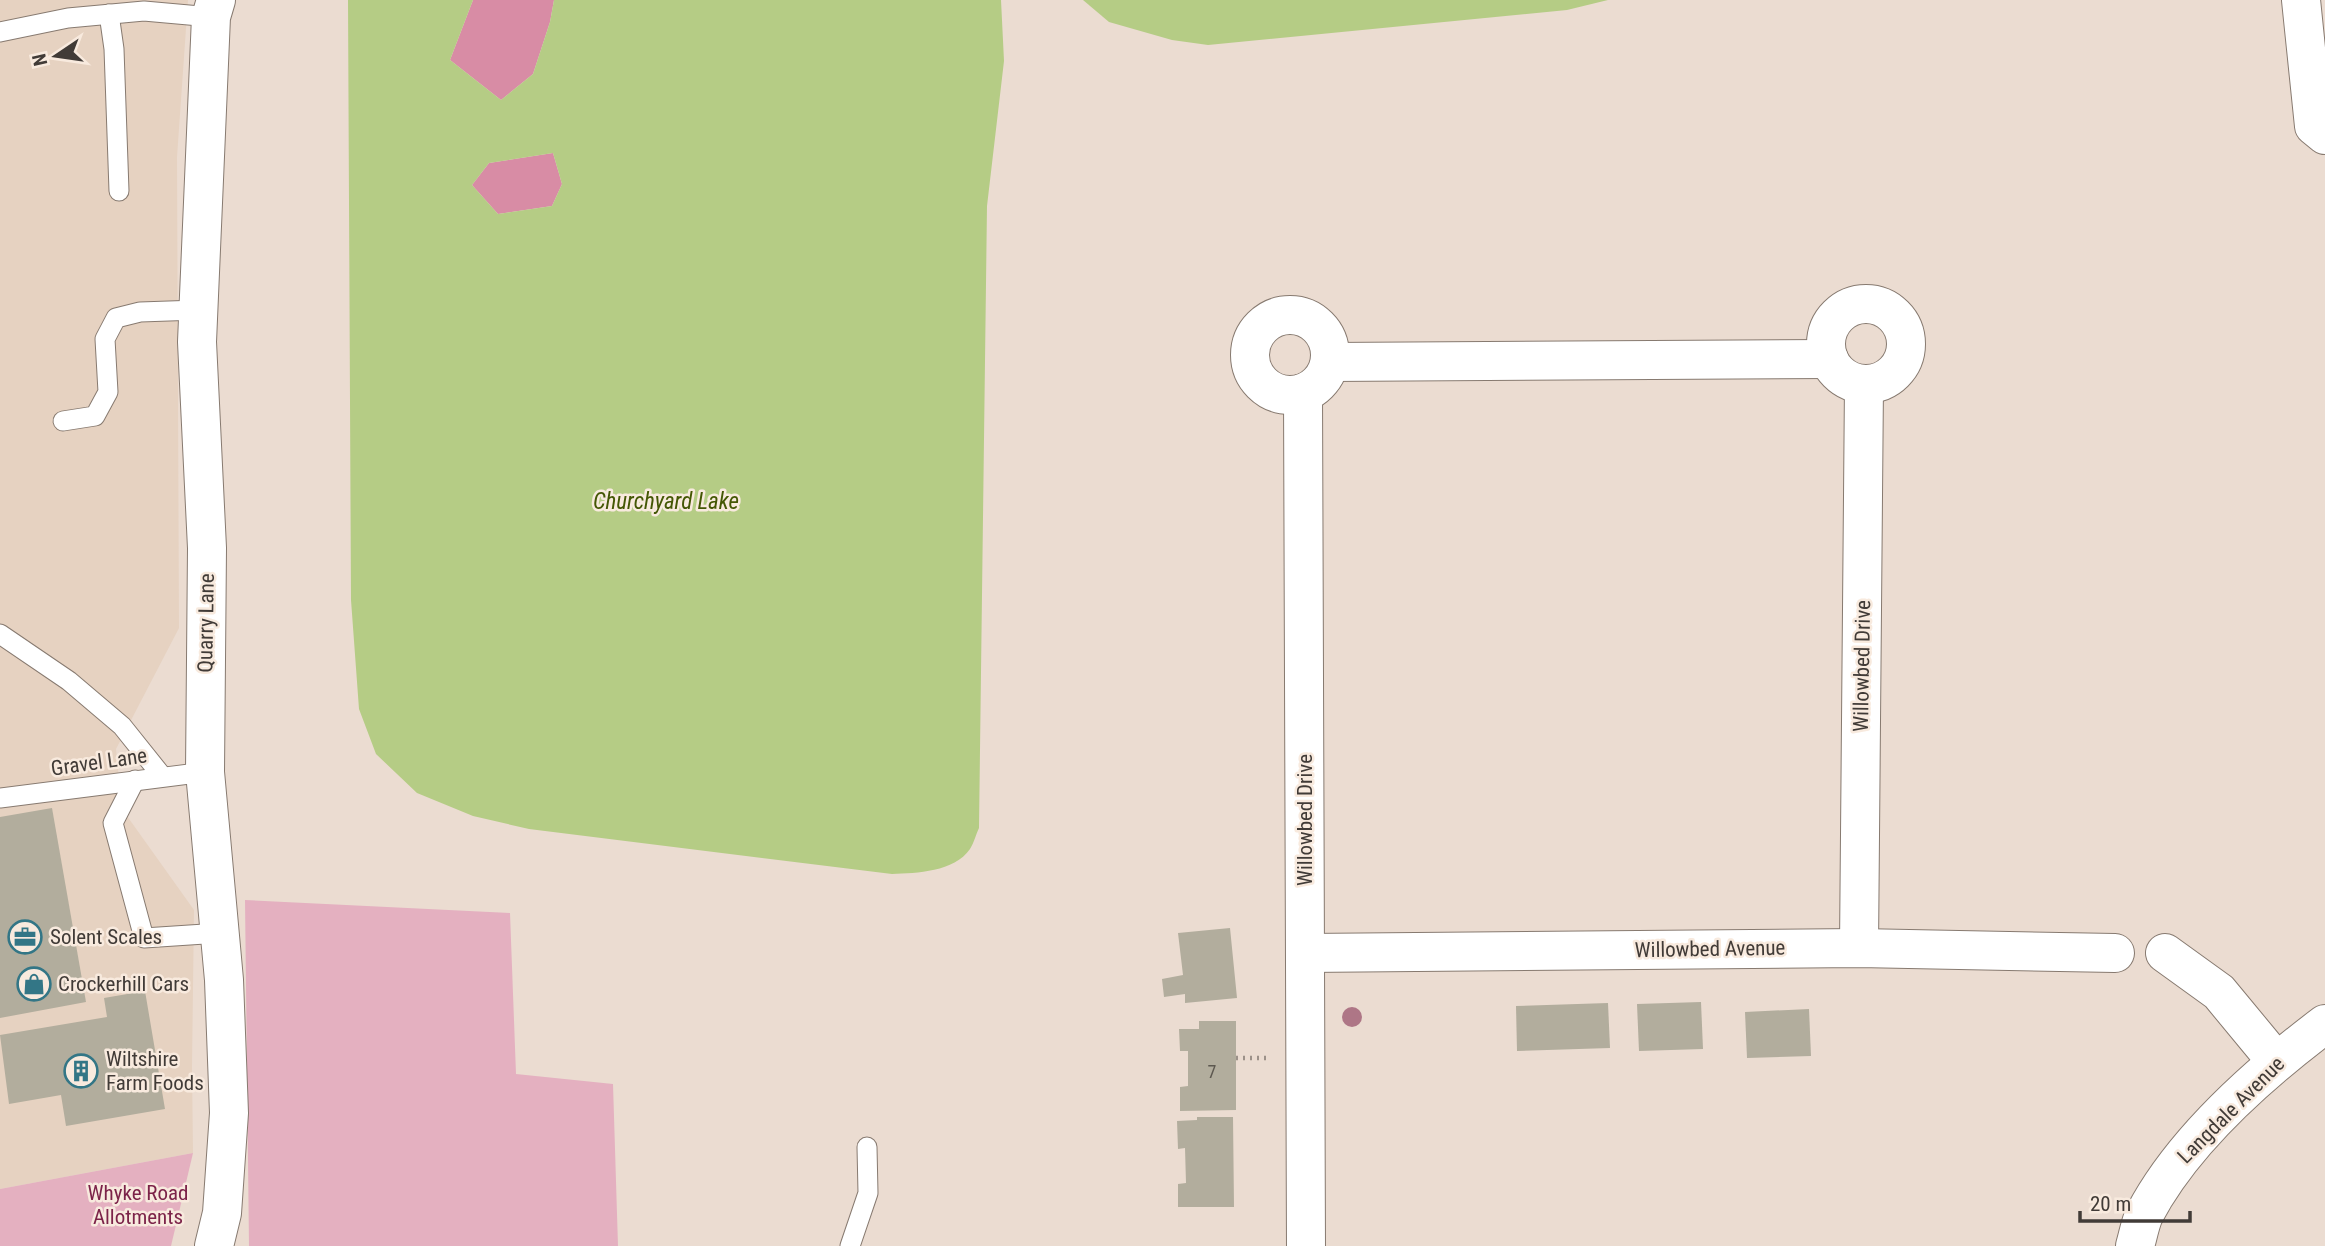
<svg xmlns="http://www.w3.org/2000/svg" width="2325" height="1246" viewBox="0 0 2325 1246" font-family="'Roboto Condensed',sans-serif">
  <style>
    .built { fill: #e6d2c1 }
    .green { fill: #e4b0c0 }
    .forest { fill: #d88ca5 }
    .water { fill: #b5cc85; fill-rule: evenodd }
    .building { fill: #b2ad9d }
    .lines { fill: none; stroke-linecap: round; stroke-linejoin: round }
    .service-casing { stroke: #877a70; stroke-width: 21 }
    .minor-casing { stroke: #877a70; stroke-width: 40 }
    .path { stroke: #9c9189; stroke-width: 4.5; stroke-dasharray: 2 5; stroke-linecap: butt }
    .service { stroke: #fff; stroke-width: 19 }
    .minor { stroke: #fff; stroke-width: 38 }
    .tree { fill: #ae7686 }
    .labels { text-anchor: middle; stroke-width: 5; stroke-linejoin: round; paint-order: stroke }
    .number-label { font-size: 18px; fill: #5d5850 }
    .street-label { font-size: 21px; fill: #413b37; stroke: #f8eade }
    .poi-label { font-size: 21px; fill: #413b37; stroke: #f8eade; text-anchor: start }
    .park-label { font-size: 21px; fill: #7c2349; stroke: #f8eade }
    .water-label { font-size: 23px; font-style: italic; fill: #445704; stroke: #f8eade }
  </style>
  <rect width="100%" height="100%" fill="#ebdcd1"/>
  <polygon class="built" points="0,0 188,0 177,157 179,628 116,749 122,809 194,910 192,1067 193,1153 0,1189"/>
  <g class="green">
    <polygon points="245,900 510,913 516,1074 613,1084 618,1246 249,1246"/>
    <polygon points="193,1153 171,1246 0,1246 0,1189"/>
  </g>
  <g class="forest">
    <polygon points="473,0 554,0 550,22 533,74 501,100 450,60"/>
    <polygon points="553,153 562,184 552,206 498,214 472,185 489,163"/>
  </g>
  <g class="water">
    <path d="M348,0h125l-23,60 51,40 32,-26 17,-52 4,-22h447l3,61 -17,145 -8,622c-3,6 -5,15 -9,21 -16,23 -53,24 -78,25l-363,-45 -56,-13 -56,-23 -41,-39 -17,-45 -8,-109zM553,153l9,31 -10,22 -54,8 -26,-29 17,-22z"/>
    <polygon points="1083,0 1608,0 1567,10 1208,45 1172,40 1109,22"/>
  </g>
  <g class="building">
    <polygon points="52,808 86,1002 0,1018 0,817"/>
    <polygon points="1230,928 1237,998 1185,1003 1185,994 1164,997 1162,979 1183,975 1178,933"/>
    <polygon points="145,991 165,1109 66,1126 61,1095 9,1104 0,1035 107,1017 104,998"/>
    <polygon points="1701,1002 1703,1049 1639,1051 1637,1004"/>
    <polygon points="1608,1003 1610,1048 1517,1051 1516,1006"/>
    <polygon points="1809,1009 1811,1056 1747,1058 1745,1012"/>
    <polygon points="1199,1021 1236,1021 1236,1110 1180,1111 1180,1087 1188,1086 1188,1051 1180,1051 1179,1029 1199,1029"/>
    <polygon points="1197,1117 1233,1117 1234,1207 1178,1207 1178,1184 1186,1183 1185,1148 1178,1149 1177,1121 1197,1120"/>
  </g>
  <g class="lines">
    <defs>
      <g id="service">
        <polyline points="109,14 114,49 119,191"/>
        <polyline points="0,32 68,18 144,11 211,17"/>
        <polyline points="63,421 95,416 108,392 105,339 116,318 140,312 198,310"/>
        <polyline points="0,634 69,681 122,726 162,776"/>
        <polyline points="135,780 113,823 144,938 220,933"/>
        <polyline points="0,798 205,772"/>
        <polyline points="850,1246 868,1193 867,1147"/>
      </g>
      <g id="minor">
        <polyline points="2301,0 2314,126 2325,135"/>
        <circle cx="1866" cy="344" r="40"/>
        <circle cx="1290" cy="355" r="40"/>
        <polyline points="1330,362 1829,359"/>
        <polyline points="1303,393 1306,1246"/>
        <polyline points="1859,948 1864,384"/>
        <polyline points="1306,953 1859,948 2115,953"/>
        <polyline points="2165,953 2219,992 2276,1061"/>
        <polyline points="214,1246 222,1213 229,1113 224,980 205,772 207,548 197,342 211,17 216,0"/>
        <path d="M2135,1246c3,-10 5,-22 9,-31 38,-73 116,-142 181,-191"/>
      </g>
    </defs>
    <use href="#service" class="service-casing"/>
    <use href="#minor" class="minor-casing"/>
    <polyline class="path" points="1236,1058 1270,1058"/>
    <use href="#service" class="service"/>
    <use href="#minor" class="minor"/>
  </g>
  <circle class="tree" cx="1352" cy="1017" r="10"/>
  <defs>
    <symbol id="office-ring" viewBox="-11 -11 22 22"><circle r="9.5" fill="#f8eade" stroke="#337686" stroke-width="1.5"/><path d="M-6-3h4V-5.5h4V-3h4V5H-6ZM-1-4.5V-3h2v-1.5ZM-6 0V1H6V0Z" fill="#337686"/></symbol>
    <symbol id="shop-ring" viewBox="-11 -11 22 22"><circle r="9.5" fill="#f8eade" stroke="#337686" stroke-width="1.5"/><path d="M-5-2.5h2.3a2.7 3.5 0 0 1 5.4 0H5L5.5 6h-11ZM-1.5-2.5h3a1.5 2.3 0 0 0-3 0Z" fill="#337686"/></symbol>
    <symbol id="building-ring" viewBox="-11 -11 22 22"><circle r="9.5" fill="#f8eade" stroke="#337686" stroke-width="1.5"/><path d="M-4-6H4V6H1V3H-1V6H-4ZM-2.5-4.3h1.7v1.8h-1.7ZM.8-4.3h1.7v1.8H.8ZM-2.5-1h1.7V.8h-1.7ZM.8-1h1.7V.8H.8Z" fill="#337686"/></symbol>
  </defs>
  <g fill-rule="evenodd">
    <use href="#office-ring" x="6" y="918" width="38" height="38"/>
    <use href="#shop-ring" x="15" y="965" width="38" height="38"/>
    <use href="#building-ring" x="62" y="1052" width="38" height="38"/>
  </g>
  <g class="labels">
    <g class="number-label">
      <text x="1212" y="1078">7</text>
    </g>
    <g class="street-label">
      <text transform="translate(206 623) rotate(-89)" y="7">Quarry Lane</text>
      <text transform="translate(1862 666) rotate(-89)" y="7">Willowbed Drive</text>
      <text transform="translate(99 762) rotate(-8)" y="7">Gravel Lane</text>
      <text transform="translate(1305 820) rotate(-90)" y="7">Willowbed Drive</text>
      <text transform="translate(1710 949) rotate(-1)" y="7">Willowbed Avenue</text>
      <text transform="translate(2231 1110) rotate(-45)" y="7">Langdale Avenue</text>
    </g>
    <g class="poi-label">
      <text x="50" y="944">Solent Scales</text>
      <text x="58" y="991">Crockerhill Cars</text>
      <text x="106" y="1066">Wiltshire<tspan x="106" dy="24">Farm Foods</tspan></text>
    </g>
    <g class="park-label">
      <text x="138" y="1200">Whyke Road<tspan x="138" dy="24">Allotments</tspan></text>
    </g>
    <g class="water-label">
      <text x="666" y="509">Churchyard Lake</text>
    </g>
  </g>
  <g transform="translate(56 56) rotate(257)" stroke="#f8eade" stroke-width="5" paint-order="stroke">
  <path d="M0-5L12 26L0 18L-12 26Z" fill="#413b37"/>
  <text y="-10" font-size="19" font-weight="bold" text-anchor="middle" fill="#413b37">N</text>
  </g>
  <path d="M2080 1211v10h110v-10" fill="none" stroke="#413b37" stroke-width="3.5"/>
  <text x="2090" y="1211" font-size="21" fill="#413b37" stroke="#f8eade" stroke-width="5" paint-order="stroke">20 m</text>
</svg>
